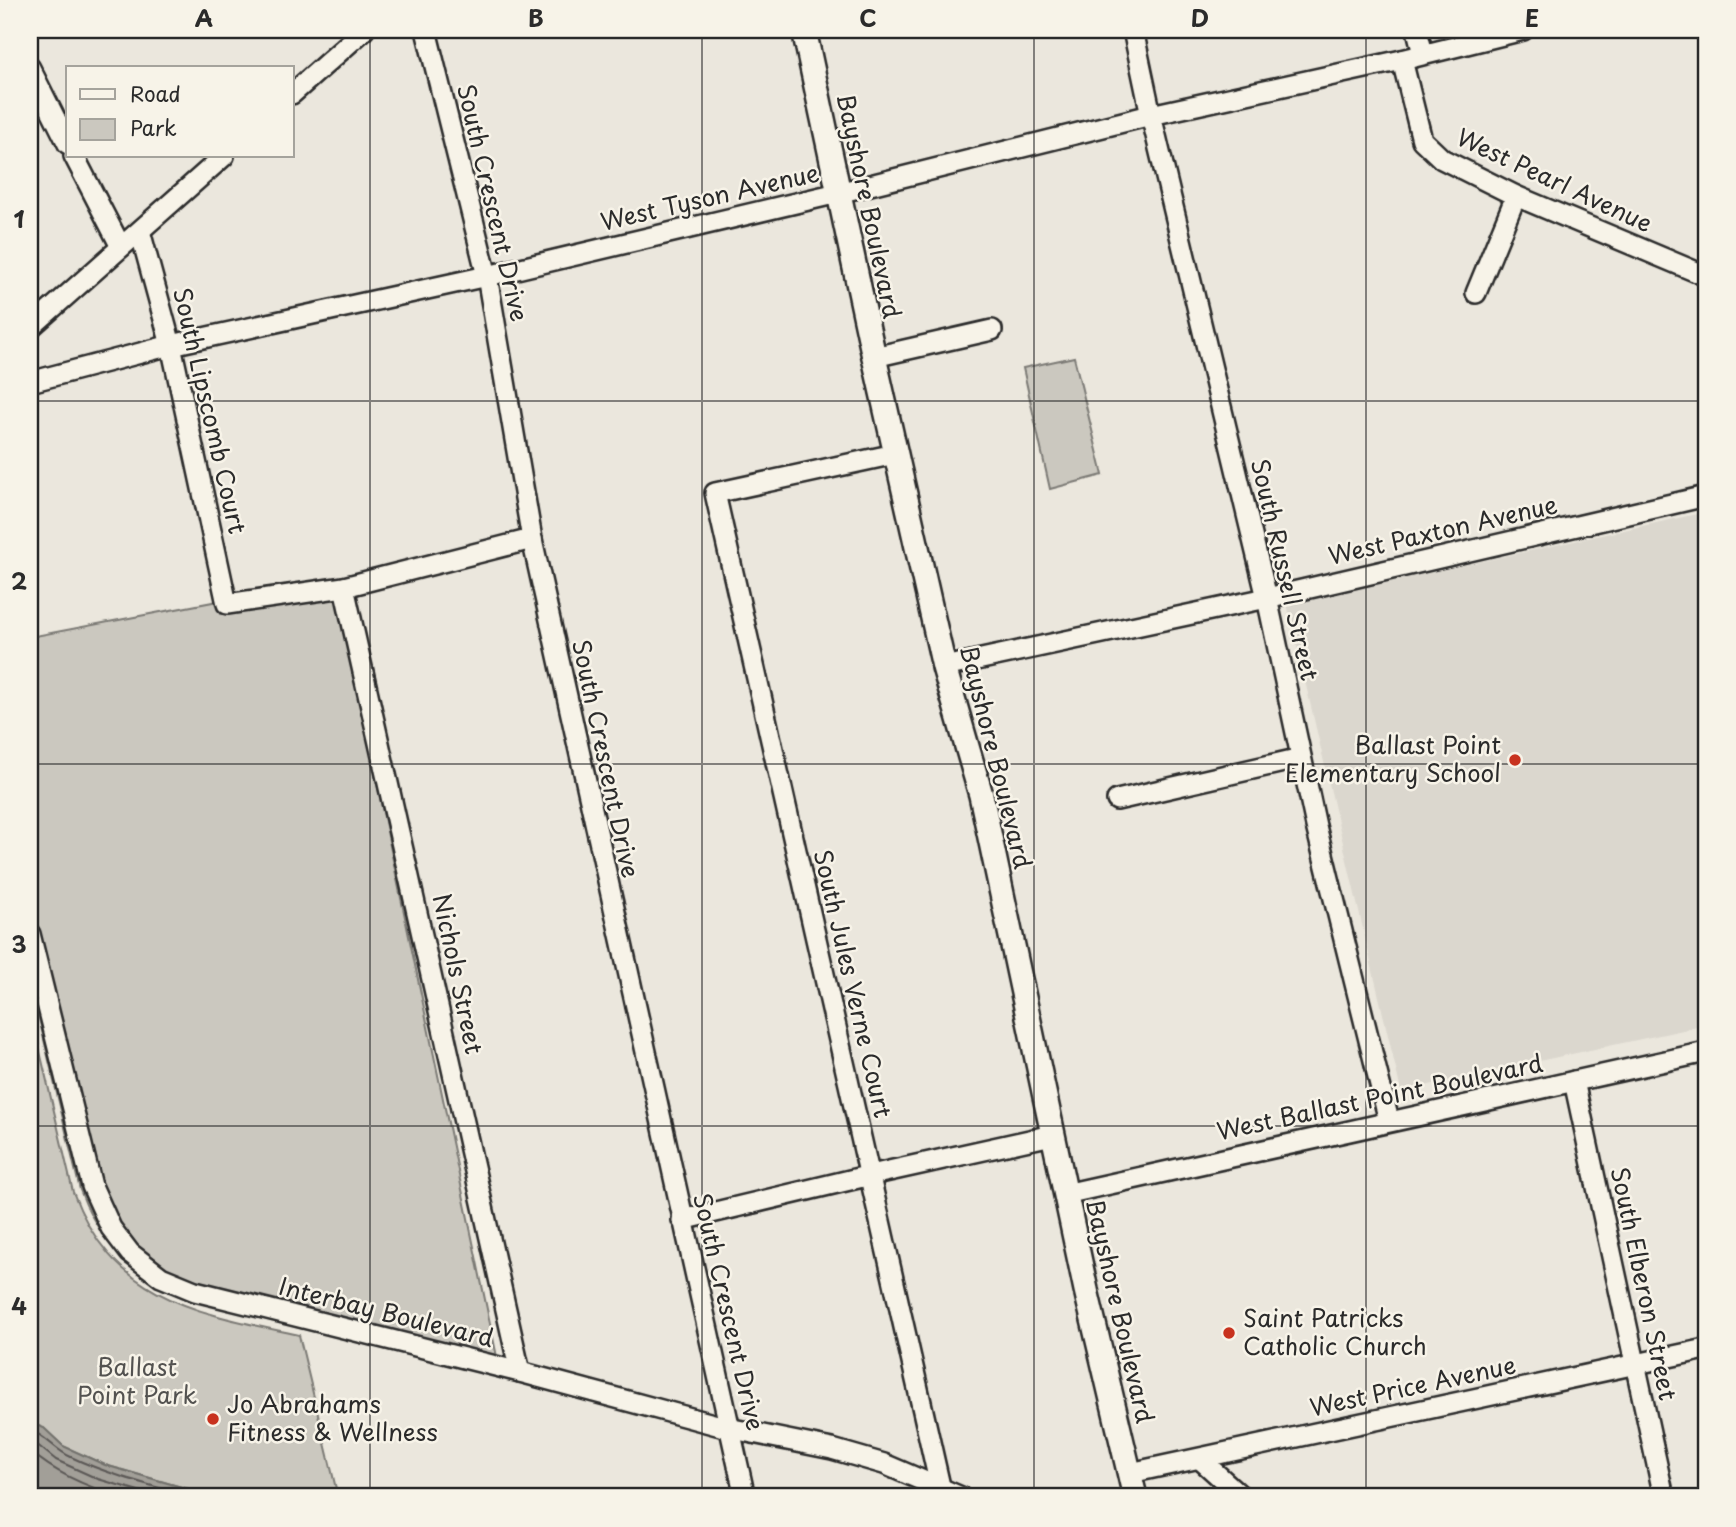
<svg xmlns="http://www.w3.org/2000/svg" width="1736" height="1527" viewBox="0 0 1736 1527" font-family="'Playpen Sans',sans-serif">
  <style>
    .built { fill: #dbd7ce }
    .green { fill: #cbc8bf; stroke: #7b7a75; stroke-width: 2 }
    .water { fill: #a29f98; stroke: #72716c; stroke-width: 2 }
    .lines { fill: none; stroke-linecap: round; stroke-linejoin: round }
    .shore { stroke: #5b5957; stroke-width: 2 }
    .minor-casing { stroke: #2b2b2b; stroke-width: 24 }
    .tertiary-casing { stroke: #2b2b2b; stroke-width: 28 }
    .minor { stroke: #f7f3e8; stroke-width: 19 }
    .tertiary { stroke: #f7f3e8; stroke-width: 23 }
    .grid { fill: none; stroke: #2b2b2b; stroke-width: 2; stroke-opacity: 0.55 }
    .poi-dot { fill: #c8321e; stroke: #f7f3e8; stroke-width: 2.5 }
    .labels { text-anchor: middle; stroke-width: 5; stroke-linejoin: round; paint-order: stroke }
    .street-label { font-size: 24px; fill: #2b2b2b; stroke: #f7f3e8 }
    .poi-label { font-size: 24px; fill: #2b2b2b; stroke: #f7f3e8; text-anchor: start }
    .park-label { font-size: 24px; fill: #535250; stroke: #f7f3e8 }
    .neatline { fill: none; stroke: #2b2b2b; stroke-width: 2.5 }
    .grid-label { font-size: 23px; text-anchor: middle; font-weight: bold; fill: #2b2b2b }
  </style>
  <rect width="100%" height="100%" fill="#ebe7dd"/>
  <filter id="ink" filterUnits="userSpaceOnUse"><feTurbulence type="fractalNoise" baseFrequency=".0143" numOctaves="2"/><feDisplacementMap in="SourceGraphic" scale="14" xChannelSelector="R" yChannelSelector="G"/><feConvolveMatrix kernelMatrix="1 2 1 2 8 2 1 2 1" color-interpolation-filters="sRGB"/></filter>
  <g filter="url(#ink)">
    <polygon class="built" points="1706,512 1706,1025 1401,1091 1287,604"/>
    <g class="green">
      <polygon points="1074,357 1103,475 1050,489 1023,368"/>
      <path d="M338,597l159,760 -300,-75c-60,-24 -71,-41 -97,-98l-70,-284v-263l188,-36 3,13z"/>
      <path d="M30,969l54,219 68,93c-36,-22 -58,-53 -72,-91l-50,-209z"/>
      <path d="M30,1009l43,183c40,108 126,121 226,143l39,162h-122l-111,-32 -42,-19 -19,-18 -14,-5z"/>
    </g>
    <polygon class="water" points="30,1423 44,1428 63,1446 105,1465 216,1497 30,1497"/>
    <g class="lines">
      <g class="shore">
        <path d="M30,1430c16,6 25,20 41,27 38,18 79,28 120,40"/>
        <polyline points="30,1439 56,1460 98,1479 159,1497"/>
        <path d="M30,1451c26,23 57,36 91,46"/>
      </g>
      <defs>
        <g id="minor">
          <polyline points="426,30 487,276 532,539 745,1497"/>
          <polyline points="1133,30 1151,115 1267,598 1316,826 1389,1121"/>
          <polyline points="1417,30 1423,54"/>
          <polyline points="1402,60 1422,140 1442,159 1516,196 1706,276"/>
          <polyline points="30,68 68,144"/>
          <polyline points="292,94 364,30"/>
          <polyline points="74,156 121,247"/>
          <polyline points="140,231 171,345 227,604 344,587 532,539"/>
          <polyline points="1476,293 1516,196"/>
          <polyline points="30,328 224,156"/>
          <polyline points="874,357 992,330"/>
          <polyline points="30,382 171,345 487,276 838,193 1151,115 1402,60 1523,30"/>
          <polyline points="895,454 715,493 940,1486"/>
          <polyline points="344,587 520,1372"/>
          <polyline points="944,667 1267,598 1706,496"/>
          <polyline points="1117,800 1301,758"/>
          <polyline points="30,934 92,1186 111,1228 130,1253 161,1277 195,1291 520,1372 728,1428 832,1449 884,1464 961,1497"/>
          <polyline points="1574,1081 1664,1497"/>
          <polyline points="1065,1194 1706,1052"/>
          <polyline points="682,1220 871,1175 1052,1135"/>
          <polyline points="1200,1459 1242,1497"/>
          <polyline points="1130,1473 1706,1349"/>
        </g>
        <polyline id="tertiary" points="804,30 874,357 944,667 981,795 1086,1290 1135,1497"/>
      </defs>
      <use href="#minor" class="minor-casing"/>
      <use href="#tertiary" class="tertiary-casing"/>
      <use href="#minor" class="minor"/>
      <use href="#tertiary" class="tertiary"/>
    </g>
  </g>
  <path class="grid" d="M370,30v1467M702,30v1467M1034,30v1467M1366,30v1467M30,401h1676M30,764h1676M30,1126h1676"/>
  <g class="poi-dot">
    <circle cx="1515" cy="760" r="7"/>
    <circle cx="1229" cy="1333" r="7"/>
    <circle cx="213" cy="1419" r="7"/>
  </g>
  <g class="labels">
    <g class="street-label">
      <text transform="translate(1554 181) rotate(25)" y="8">West Pearl Avenue</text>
      <text transform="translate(710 198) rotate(-13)" y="8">West Tyson Avenue</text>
      <text transform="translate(492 203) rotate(77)" y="8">South Crescent Drive</text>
      <text transform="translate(868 206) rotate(78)" y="8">Bayshore Boulevard</text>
      <text transform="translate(209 411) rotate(77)" y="8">South Lipscomb Court</text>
      <text transform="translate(1443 531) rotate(-13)" y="8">West Paxton Avenue</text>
      <text transform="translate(1284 570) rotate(77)" y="8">South Russell Street</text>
      <text transform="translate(995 757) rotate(76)" y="8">Bayshore Boulevard</text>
      <text transform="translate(605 759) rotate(78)" y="8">South Crescent Drive</text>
      <text transform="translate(457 974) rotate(78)" y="8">Nichols Street</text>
      <text transform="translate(852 984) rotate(77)" y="8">South Jules Verne Court</text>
      <text transform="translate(1380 1098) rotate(-12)" y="8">West Ballast Point Boulevard</text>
      <text transform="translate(1643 1284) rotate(78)" y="8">South Elberon Street</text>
      <text transform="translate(1119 1311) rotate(77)" y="8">Bayshore Boulevard</text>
      <text transform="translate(728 1312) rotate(77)" y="8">South Crescent Drive</text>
      <text transform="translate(386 1313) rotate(14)" y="8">Interbay Boulevard</text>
      <text transform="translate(1413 1387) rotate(-12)" y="8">West Price Avenue</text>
    </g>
    <g class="poi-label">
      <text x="1501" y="754" text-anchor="end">Ballast Point<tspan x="1501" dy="28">Elementary School</tspan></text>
      <text x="1243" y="1327">Saint Patricks<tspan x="1243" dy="28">Catholic Church</tspan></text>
      <text x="227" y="1413">Jo Abrahams<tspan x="227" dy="28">Fitness &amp; Wellness</tspan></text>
    </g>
    <g class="park-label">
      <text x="137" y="1376">Ballast<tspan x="137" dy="28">Point Park</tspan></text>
    </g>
  </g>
  <rect width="1736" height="1527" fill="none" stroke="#f7f3e8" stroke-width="77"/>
  <rect x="66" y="66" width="228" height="91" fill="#f7f3e8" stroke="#a5a39c" stroke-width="2"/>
  <rect x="80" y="89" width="35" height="10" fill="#f7f3e8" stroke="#a5a39c" stroke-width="2"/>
  <text x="130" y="102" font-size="21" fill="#2b2b2b">Road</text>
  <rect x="80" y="119" width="35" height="21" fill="#cbc8bf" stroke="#a5a39c" stroke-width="2"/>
  <text x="130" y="136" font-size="21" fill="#2b2b2b">Park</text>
  <rect x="38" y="38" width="1660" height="1450" class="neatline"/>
  <g class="grid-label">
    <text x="204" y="27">A</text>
    <text x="536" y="27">B</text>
    <text x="868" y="27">C</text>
    <text x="1200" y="27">D</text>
    <text x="1532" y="27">E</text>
    <text x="19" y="228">1</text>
    <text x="19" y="590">2</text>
    <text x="19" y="953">3</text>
    <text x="19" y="1315">4</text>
  </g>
</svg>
